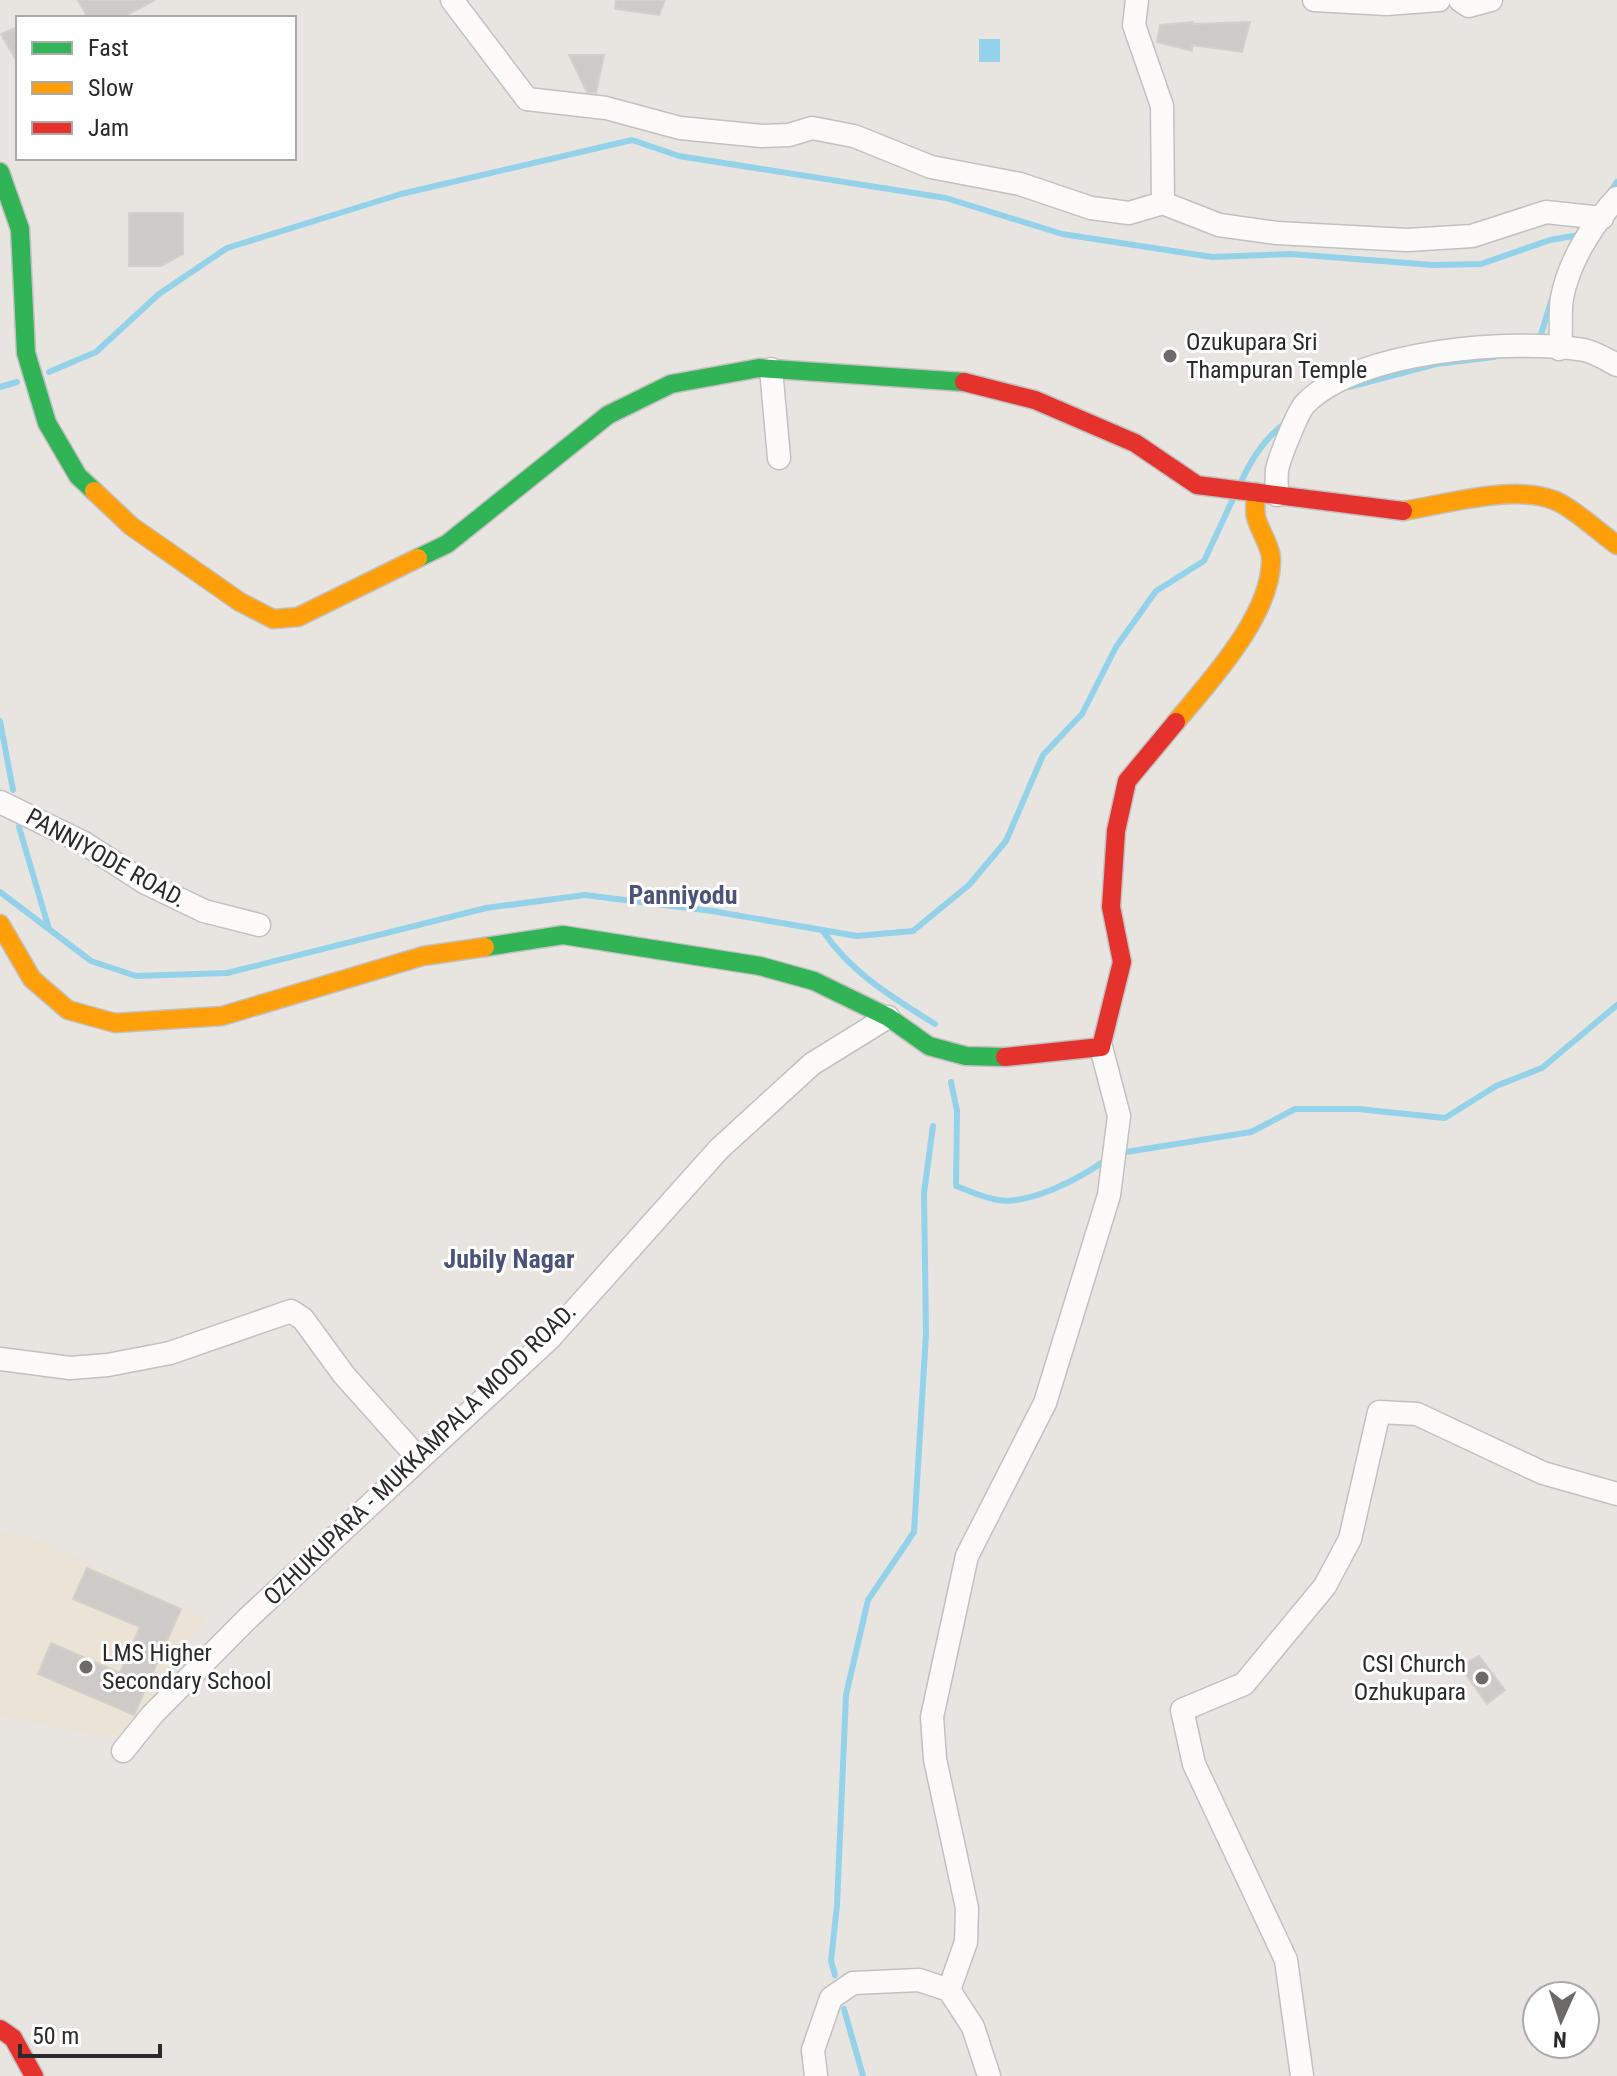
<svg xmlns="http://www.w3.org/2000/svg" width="1617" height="2076" viewBox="0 0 1617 2076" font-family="'Roboto Condensed',sans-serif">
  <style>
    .education { fill: #ebe3d5 }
    .water { fill: #94d2e9 }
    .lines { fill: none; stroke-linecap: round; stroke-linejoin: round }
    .stream { stroke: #94d2e9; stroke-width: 6 }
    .building { fill: #cdcac7; stroke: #d3d0cc; stroke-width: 2 }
    .street-casing { stroke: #c2c0c1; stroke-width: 25 }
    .fast-casing { stroke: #c2c0c1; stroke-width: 21 }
    .slow-casing { stroke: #c2c0c1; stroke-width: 21 }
    .jam-casing { stroke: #c2c0c1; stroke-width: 21 }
    .street { stroke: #fcfbfa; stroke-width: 22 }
    .fast { stroke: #30b455; stroke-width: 18 }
    .slow { stroke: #ff9f0a; stroke-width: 18 }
    .jam { stroke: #e5322d; stroke-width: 18 }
    .poi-dot { fill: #6c6b6a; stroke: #fff; stroke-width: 3 }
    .labels { text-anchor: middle; stroke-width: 6; stroke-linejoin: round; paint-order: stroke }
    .poi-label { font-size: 24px; fill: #2a2a2a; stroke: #fff; text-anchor: start }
    .street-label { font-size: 24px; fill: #2a2a2a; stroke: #fff }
    .neighbourhood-label { font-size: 26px; font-weight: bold; fill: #4b537a; stroke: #fff }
  </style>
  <rect width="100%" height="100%" fill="#e8e4e0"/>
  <polygon class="education" points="0,1532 39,1540 205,1618 133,1722 113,1739 0,1715"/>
  <rect class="water" x="979" y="39" width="21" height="23"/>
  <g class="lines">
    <g class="stream">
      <polyline points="1609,194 1617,182"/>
      <polyline points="1539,341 1552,298"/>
      <polyline points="49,372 96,352 159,294 227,248 401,194 632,140 679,156 946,198 1062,234 1212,257 1291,254 1433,265 1481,264 1550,240 1579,235"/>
      <polyline points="0,387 17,382"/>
      <polyline points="1349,387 1436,364 1494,357"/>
      <path d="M1241,482c10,-22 25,-46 46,-60"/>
      <polyline points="0,721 13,790"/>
      <polyline points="19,827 49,929"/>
      <polyline points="0,892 91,961 136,976 227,973 486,908 585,895 712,911 857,936 913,931 969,885 1006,841 1043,755 1082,714 1116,647 1156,591 1204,561 1233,499"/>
      <path d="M823,931c28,42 69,66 112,93"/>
      <path d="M951,1082l6,29 -1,75c13,5 28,12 42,14 32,5 83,-22 109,-41"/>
      <polyline points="1120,1153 1251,1132 1295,1109 1358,1109 1445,1118 1496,1086 1542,1068 1617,1005"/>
      <polyline points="835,1975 831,1961 837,1905 846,1695 868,1600 914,1532 926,1334 924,1193 933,1126"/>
      <polyline points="844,2009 863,2076"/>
    </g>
  </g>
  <g class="building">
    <polygon points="78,0 155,0 121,18 88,18"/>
    <polygon points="616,0 665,0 659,15 615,9"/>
    <polygon points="1193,22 1193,24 1250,22 1242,52 1192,45 1192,51 1157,42 1160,25"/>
    <polygon points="18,27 18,64 1,34"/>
    <polygon points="569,55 604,55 596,93 587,92"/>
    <polygon points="129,213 183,213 183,254 161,266 129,266"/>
    <polygon points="87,1568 181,1609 134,1715 38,1674 51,1643 120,1673 140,1627 73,1599"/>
    <polygon points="1479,1656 1505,1690 1487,1704 1460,1666"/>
  </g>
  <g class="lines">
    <defs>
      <g id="street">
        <polyline points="452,0 527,99 606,108 680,128 762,136 789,135 812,128 854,136 931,167 1020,184 1091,208 1129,213 1163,203 1219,225 1277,233 1407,240 1472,236 1546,212 1602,218"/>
        <polyline points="1137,0 1134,25 1162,106 1163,203"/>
        <polyline points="1314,0 1387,4 1439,0"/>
        <polyline points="1460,0 1469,6 1491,0"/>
        <path d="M1559,349c4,-17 0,-34 3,-51 7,-37 30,-73 55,-100"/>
        <polyline points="771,369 779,458"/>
        <path d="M1277,495c0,-8 -1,-17 0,-25 2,-11 21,-60 29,-67 52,-53 208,-65 278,-53 11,2 23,10 33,15"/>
        <polyline points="0,802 84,843 144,882 204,911 259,925"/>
        <polyline points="0,1359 70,1368 108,1365 170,1353 291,1311 303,1319 344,1375 419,1459"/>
        <polyline points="123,1751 152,1715 247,1619 550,1338 719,1149 812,1064 888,1017"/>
        <polyline points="949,1990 966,1942 967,1908 935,1759 932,1717 967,1556 1045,1403 1109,1195 1119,1116 1101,1047"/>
        <polyline points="816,2076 813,2050 831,1998 853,1983 919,1980 949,1990 973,2027 989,2076"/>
        <polyline points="1302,2076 1286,1960 1194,1764 1182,1710 1244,1684 1325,1586 1350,1539 1379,1412 1417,1414 1543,1473 1617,1494"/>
      </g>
      <g id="fast">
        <polyline points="0,172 20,229 26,353 47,423 78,476 94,491"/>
        <polyline points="418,558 447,544 608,415 671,384 759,368 964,382"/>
        <polyline points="485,947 563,935 760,966 814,981 888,1017 929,1046 966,1056 1005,1057"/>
      </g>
      <g id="slow">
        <polyline points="94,491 131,526 240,602 273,619 298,617 418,558"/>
        <path d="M1403,511c45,-7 119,-30 159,-7 19,11 37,28 55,41"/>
        <path d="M1176,722c33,-40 97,-108 95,-164 -1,-14 -12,-28 -15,-41 -2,-8 0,-17 0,-25"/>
        <polyline points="0,924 32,979 68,1010 115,1023 222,1016 423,956 485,947"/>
      </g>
      <g id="jam">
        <polyline points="964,382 1035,400 1135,443 1197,485 1403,511"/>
        <polyline points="1005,1057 1101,1047 1122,962 1111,907 1116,831 1127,781 1176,722"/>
        <polyline points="0,2029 13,2038 34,2076"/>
      </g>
    </defs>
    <use href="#street" class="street-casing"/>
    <use href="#fast" class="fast-casing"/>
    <use href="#slow" class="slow-casing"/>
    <use href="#jam" class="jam-casing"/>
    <use href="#street" class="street"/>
    <use href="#fast" class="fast"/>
    <use href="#slow" class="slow"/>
    <use href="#jam" class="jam"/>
  </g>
  <g class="poi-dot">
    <circle cx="1170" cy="356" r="8"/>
    <circle cx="86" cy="1667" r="8"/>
    <circle cx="1482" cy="1678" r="8"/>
  </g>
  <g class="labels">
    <g class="poi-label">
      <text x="1186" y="350">Ozukupara Sri<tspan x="1186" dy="28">Thampuran Temple</tspan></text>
      <text x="102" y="1661">LMS Higher<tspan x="102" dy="28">Secondary School</tspan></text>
      <text x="1466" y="1672" text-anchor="end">CSI Church<tspan x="1466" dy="28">Ozhukupara</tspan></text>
    </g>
    <g class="street-label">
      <text transform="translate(106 858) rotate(29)" y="8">PANNIYODE ROAD.</text>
      <text transform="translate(420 1454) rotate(-44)" y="8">OZHUKUPARA - MUKKAMPALA MOOD ROAD.</text>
    </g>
    <g class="neighbourhood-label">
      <text x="683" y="904">Panniyodu</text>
      <text x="509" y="1268">Jubily Nagar</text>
    </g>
  </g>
  <rect x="16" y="16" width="280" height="144" fill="#ffffff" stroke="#aaaaaa" stroke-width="2"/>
  <rect x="32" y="42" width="40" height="12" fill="#30b455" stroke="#aaaaaa" stroke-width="2"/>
  <text x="88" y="56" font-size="24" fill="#2a2a2a">Fast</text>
  <rect x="32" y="82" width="40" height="12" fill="#ff9f0a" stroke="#aaaaaa" stroke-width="2"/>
  <text x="88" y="96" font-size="24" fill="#2a2a2a">Slow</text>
  <rect x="32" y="122" width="40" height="12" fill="#e5322d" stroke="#aaaaaa" stroke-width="2"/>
  <text x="88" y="136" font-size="24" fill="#2a2a2a">Jam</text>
  <g transform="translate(1561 2020) rotate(183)"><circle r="38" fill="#ffffff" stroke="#aaaaaa" stroke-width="2"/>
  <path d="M0-6L14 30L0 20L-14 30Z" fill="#6c6b6a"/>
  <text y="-12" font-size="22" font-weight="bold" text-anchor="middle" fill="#2a2a2a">N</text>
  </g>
  <path d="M20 2044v12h140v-12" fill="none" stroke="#2a2a2a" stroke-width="4"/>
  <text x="32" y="2044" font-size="24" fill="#2a2a2a" stroke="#ffffff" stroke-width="6" paint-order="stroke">50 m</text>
</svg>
